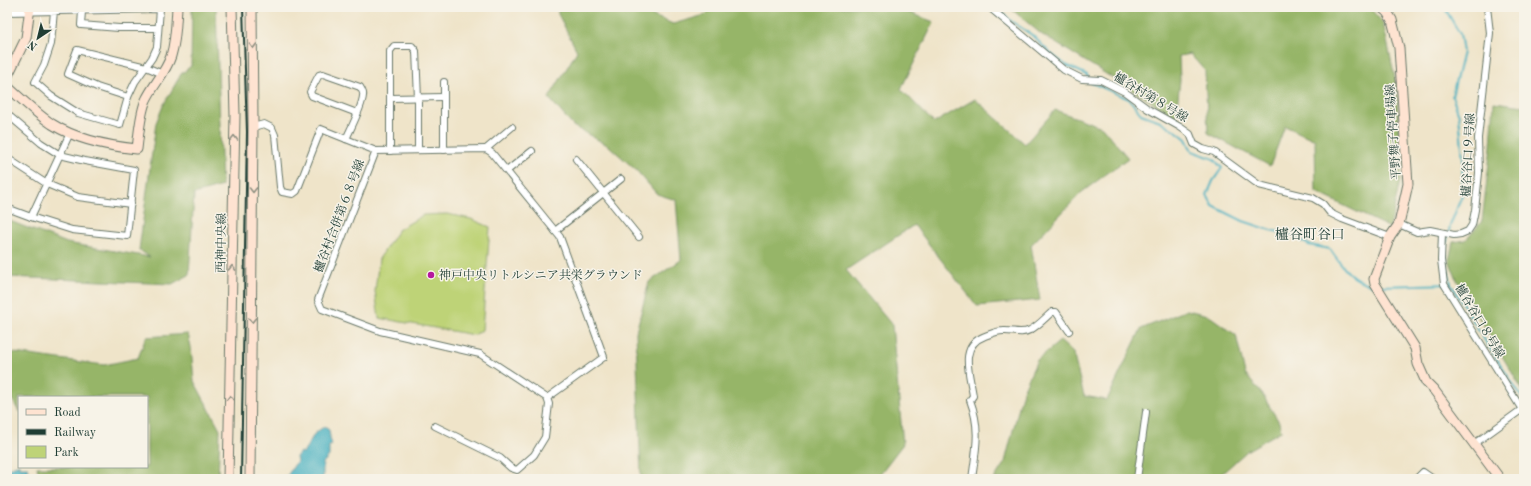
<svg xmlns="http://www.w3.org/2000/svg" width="1531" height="486" viewBox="0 0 1531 486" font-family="'Old Standard TT','Noto Serif JP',serif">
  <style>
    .green { fill: #bed377; stroke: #6e8856 }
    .forest { fill: #96b568; stroke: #5a794e }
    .water { fill: #42afc0; stroke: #30767a }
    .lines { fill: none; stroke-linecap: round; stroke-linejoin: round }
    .stream { stroke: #42afc0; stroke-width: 2 }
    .street-casing { stroke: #687768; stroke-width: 8 }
    .secondary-casing { stroke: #687768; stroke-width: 11 }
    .street { stroke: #fff; stroke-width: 6 }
    .secondary { stroke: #fee3d1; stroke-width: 9 }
    .rail { stroke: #1f3d34; stroke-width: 2 }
    .oneway { stroke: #8e9082 }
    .poi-dot { fill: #b5179e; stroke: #f7f3e8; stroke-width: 1.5 }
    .labels { text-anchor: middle; stroke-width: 3; stroke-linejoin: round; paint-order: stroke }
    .street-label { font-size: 12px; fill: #1f3d34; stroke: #f7f3e8 }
    .poi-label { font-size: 12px; fill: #1f3d34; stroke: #f7f3e8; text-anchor: start }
    .quarter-label { font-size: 14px; fill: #1f3d34; stroke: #f7f3e8 }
  </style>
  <rect width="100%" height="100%" fill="#f7f3e8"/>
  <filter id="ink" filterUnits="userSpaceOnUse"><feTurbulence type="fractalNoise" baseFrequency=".025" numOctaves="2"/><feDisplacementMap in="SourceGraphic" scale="8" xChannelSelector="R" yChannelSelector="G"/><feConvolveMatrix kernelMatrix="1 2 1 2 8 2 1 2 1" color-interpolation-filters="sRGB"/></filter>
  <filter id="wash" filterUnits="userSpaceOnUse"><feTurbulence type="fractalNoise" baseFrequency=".012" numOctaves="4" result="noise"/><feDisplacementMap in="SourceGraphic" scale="16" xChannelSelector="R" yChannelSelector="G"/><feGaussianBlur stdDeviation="0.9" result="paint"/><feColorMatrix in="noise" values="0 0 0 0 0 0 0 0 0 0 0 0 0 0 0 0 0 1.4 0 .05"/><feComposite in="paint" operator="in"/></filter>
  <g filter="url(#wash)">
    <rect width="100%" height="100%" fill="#efe4c9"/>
    <polygon class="green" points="447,214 471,219 490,227 482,330 474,335 379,318 375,291 379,259 398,230 423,215"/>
    <g class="forest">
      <polygon points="192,7 216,7 222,186 194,194 189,275 172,284 7,277 7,220 67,243 150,257 139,250 156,123 163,106 181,74 191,66"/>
      <polygon points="558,7 649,7 651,15 673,24 705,15 713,7 895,7 934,22 901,89 934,123 975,99 1025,144 1055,110 1102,127 1128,158 1082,192 1031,245 1040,300 977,306 914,225 846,270 892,325 903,444 879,475 871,479 641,479 636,332 649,282 681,260 676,200 657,194 637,171 609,146 573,126 549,98 577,51 558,14"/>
      <polygon points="1009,7 1369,7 1383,23 1396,82 1401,176 1390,228 1316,192 1315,140 1285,126 1270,166 1208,133 1205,71 1190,54 1179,56 1180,80 1176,117 1041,34"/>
      <polygon points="1494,102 1524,106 1524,393 1457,280 1449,260 1453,242 1466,240 1482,221 1491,146"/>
      <polygon points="1187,310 1208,315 1236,335 1245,374 1262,394 1279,422 1281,431 1248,450 1216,479 994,479 1005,462 1023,391 1037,360 1060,341 1073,353 1084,396 1107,400 1141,329"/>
      <polygon points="188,334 191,347 194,381 220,429 218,479 40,479 37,467 147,467 147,397 19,397 19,412 7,390 7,352 104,365 138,358 146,337"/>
    </g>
    <g class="water">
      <polygon points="325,426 329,430 331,444 329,447 329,456 323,463 323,479 285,479 297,461 296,457 300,452 303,453 315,433"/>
      <polygon points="19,464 19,467 28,467 31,479 7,479 7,469"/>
    </g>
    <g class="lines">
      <g class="stream">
        <polyline points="996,7 1011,21 1032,35 1050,53 1066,65 1087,75 1088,77"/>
        <polyline points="1444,7 1460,34 1463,52 1452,96 1459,115 1463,159 1462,195 1450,226 1445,249 1446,263 1451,284 1484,339 1524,401"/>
        <path d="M1091,81l1,2 37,16 12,15 19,7 20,13 6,5 6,12 22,8 8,9 -9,13 -6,14 6,11 30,15 27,9 19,4 20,11 21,4c12,17 20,31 42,36"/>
        <polyline points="1380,286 1451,284"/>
      </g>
    </g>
  </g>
  <g filter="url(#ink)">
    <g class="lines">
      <defs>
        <g id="street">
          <polyline points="989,7 1064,70 1082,79 1101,80 1125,92 1148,109 1180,127 1190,134 1194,144 1203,149 1214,152 1259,185 1313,198 1323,204 1330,213 1342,219 1390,237"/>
          <polyline points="82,11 81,25 119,28 158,28"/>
          <polyline points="7,12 160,9 157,47 152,58 135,82 128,97 120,125 78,113 51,96 35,82 44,65 51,44 54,11"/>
          <polyline points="444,82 444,150"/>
          <polyline points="128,97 97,87 68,74 77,50 146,67 163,74"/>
          <polyline points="391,98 443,97"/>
          <path d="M7,114l34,29 19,12 25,6 49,9 -7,66 -55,-6 -41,-13c13,-28 26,-56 39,-84"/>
          <polyline points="253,127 264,124 272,128 275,135 280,187 282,192 293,194 297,191 321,129 376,151 486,149 492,153 560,237 604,357 547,398"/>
          <path d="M346,139c5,-11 16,-32 17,-43 1,-3 -1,-6 -3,-9l-37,-13 -4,1 -9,17 2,4 45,17"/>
          <polyline points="486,149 512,127"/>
          <polyline points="376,151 318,300 322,309 380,331 480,354 547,398 549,404 545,437 534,455 517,470 511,468 500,458 435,426"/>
          <polyline points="390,151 390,51 394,46 412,46 416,51 418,99 418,150"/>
          <polyline points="7,158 47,184 78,197 131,204"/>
          <polyline points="576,159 639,237"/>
          <polyline points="508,170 532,151"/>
          <polyline points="7,208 31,217"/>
          <polyline points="1399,224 1417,232 1430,230 1454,235 1461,234 1468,231 1472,225 1475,210 1479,173 1478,138 1490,33 1487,7"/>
          <polyline points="555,231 621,179"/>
          <polyline points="1442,233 1441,260 1444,284 1524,413"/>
          <polyline points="1474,444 1521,410"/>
          <path d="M972,479c4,-30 9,-50 -2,-79l3,-4c-3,-22 -15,-50 12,-60 6,-2 11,-5 18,-5 9,-1 18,4 27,-1 8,-4 15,-12 22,-18h4l13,19"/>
          <polyline points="1137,479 1146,412"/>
          <polyline points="1416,479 1423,472 1433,479"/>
        </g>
        <g id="secondary">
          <polyline points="1381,7 1387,12 1392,20 1399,48 1408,184 1399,224 1390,237 1374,279 1375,284 1415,348 1418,364 1426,382 1434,390 1500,479"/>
          <polyline points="7,77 26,38 30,7"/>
          <path d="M7,86c14,13 29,27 45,38 25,16 56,22 85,25 2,-16 3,-35 9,-49 7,-15 20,-28 25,-44 5,-16 5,-32 6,-49"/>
          <polyline points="228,479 235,115 232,7"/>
          <polyline points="250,479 253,125 252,7"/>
        </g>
      </defs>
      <use href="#street" class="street-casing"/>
      <use href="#secondary" class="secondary-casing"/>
      <use href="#street" class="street"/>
      <use href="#secondary" class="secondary"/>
      <polyline class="rail" points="241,479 247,132 243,7"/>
    </g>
    <defs><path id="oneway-chevron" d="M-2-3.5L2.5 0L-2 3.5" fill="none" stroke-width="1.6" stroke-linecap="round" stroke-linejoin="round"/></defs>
    <g class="oneway">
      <use href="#oneway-chevron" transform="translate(253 46) rotate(89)"/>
      <use href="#oneway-chevron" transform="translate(234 138) rotate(-89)"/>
      <use href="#oneway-chevron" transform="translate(253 190) rotate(90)"/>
      <use href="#oneway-chevron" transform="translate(232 268) rotate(-89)"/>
      <use href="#oneway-chevron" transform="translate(252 320) rotate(90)"/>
      <use href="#oneway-chevron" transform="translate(230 398) rotate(-89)"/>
    </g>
  </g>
  <circle class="poi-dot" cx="431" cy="275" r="4"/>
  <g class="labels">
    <g class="street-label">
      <text transform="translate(1151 97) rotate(31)" y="4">櫨谷村第８号線</text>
      <text transform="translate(1393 132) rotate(-94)" y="4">平野舞子停車場線</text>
      <text transform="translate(1468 155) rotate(-87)" y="4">櫨谷谷口９号線</text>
      <text transform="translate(339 216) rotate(-69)" y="4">櫨谷村合併第６８号線</text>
      <text transform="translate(221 243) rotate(-89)" y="4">西神中央線</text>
      <text transform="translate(1480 321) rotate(59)" y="4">櫨谷谷口８号線</text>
    </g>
    <g class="poi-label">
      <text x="439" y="279">神戸中央リトルシニア共栄グラウンド</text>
    </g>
    <g class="quarter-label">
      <text x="1310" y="239">櫨谷町谷口</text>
    </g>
  </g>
  <rect width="1531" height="486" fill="none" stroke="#f7f3e8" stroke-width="24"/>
  <rect x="18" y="396" width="130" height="72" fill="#f7f3e8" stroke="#a1aaa0"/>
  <rect x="26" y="409" width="20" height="6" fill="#fee3d1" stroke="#a1aaa0"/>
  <text x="54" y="416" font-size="12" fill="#1f3d34">Road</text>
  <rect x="26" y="429" width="20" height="6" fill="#1f3d34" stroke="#a1aaa0"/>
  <text x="54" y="436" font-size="12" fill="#1f3d34">Railway</text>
  <rect x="26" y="446" width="20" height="12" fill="#bed377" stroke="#a1aaa0"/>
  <text x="54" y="456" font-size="12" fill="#1f3d34">Park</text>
  <g transform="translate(38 38) rotate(215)" stroke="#f7f3e8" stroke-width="3" paint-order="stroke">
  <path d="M0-3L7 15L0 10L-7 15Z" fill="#1f3d34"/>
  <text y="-6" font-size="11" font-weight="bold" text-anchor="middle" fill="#1f3d34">N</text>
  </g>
</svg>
